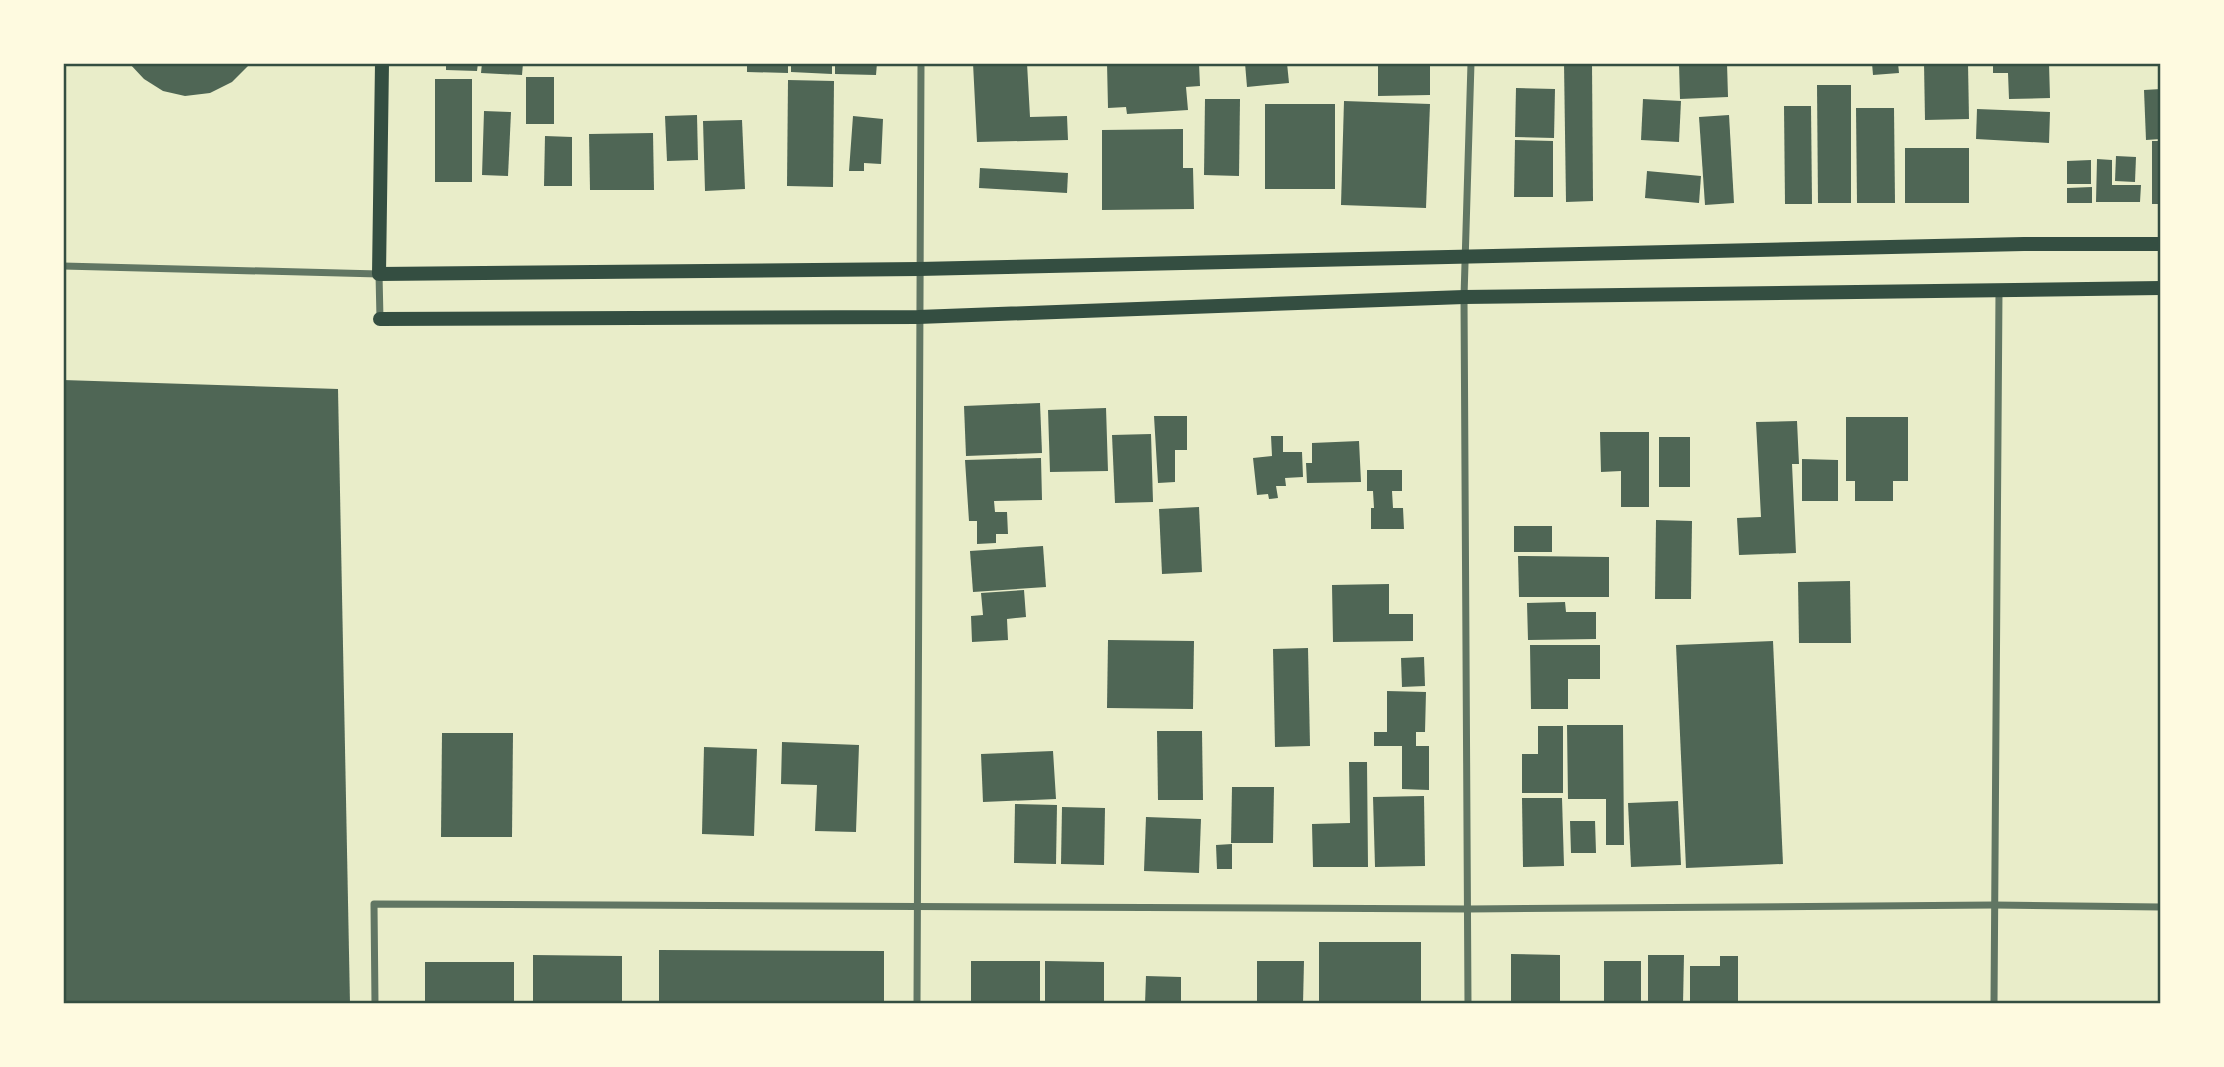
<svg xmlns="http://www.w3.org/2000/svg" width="2224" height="1067" viewBox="0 0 2224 1067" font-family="Manrope,sans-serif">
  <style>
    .building { fill: #4f6655 }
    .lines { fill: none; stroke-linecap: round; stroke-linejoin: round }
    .minor { stroke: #617663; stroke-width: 7 }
    .secondary { stroke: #344e41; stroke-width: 14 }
    .neatline { fill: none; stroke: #344e41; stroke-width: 2.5 }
  </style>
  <rect width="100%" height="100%" fill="#e9edc9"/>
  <g class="building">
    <polygon points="129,63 251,63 232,82 210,93 185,96 163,91 144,79"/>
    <polygon points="446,63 478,63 477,71 446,70"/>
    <polygon points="482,63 523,63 522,75 481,73"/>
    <polygon points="747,63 788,63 788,73 747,72"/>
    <polygon points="791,63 832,63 832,74 791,72"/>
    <polygon points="835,63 877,63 876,75 835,74"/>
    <polygon points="973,63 1027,63 1030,117 1067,116 1068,140 977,142"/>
    <polygon points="1107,63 1199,63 1200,86 1186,87 1188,110 1127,114 1126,107 1108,108"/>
    <polygon points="1245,63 1287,63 1289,83 1247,87"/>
    <polygon points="1378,63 1430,63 1430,95 1378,96"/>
    <polygon points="1564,63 1592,63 1593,201 1566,202"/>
    <polygon points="1679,63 1727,63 1728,97 1680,99"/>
    <polygon points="1872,63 1898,63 1899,73 1873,75"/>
    <polygon points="1924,63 1968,63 1969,119 1925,120"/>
    <polygon points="1993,63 2049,63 2050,98 2009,99 2008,73 1993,73"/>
    <rect x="526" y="77" width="28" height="47"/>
    <rect x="435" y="79" width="37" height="103"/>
    <polygon points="788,80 834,81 833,187 787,186"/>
    <polygon points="1817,85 1851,85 1851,203 1818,203"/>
    <polygon points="1516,88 1555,89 1554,138 1515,137"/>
    <polygon points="2161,89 2161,139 2146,140 2144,90"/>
    <polygon points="1205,99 1240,99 1239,176 1204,175"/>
    <polygon points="1643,99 1681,101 1679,142 1641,140"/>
    <polygon points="1344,101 1430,104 1426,208 1341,205"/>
    <rect x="1265" y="104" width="70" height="85"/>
    <polygon points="1784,106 1811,106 1812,204 1785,204"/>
    <polygon points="1856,108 1894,108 1895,203 1857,203"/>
    <polygon points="1977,109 2050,112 2049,143 1976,139"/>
    <polygon points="484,111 511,112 508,176 482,175"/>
    <polygon points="697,115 698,160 667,161 665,116"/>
    <polygon points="1729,115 1734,203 1705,205 1699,117"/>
    <polygon points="853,116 883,119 881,164 864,163 864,171 849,171"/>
    <polygon points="742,120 745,189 705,191 703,121"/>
    <polygon points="1183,129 1183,168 1193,168 1194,209 1102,210 1102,130"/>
    <polygon points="653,133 654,190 590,190 589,134"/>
    <polygon points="545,136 572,137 572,186 544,186"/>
    <polygon points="1515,140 1553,141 1553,197 1514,197"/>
    <rect x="2152" y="141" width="9" height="63"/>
    <rect x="1905" y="148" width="64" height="55"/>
    <polygon points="2116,156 2136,157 2135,182 2115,181"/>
    <polygon points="2097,159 2112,160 2112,185 2141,185 2140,202 2096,202"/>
    <polygon points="2091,160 2091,184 2067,184 2067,161"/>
    <polygon points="980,168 1068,173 1067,193 979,188"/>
    <polygon points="1647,171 1701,176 1699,203 1645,198"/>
    <polygon points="2092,187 2092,203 2067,203 2067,188"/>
    <polygon points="63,380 338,389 350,1004 63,1004"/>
    <polygon points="1040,403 1042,453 966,456 964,406"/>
    <polygon points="1106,408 1108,471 1050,472 1048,410"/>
    <polygon points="1154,416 1187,416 1187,450 1175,450 1175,482 1158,483"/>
    <polygon points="1846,417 1908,417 1908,481 1893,481 1893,501 1855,501 1855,481 1846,481"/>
    <polygon points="1797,421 1799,464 1792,464 1796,553 1739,555 1737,518 1761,517 1756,422"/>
    <polygon points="1600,432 1649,432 1649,507 1621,507 1621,471 1601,472"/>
    <polygon points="1151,434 1153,502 1115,503 1112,435"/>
    <polygon points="1271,436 1283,436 1283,452 1302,452 1303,477 1285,478 1286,486 1276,486 1278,498 1269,499 1268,494 1257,495 1253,458 1272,456"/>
    <rect x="1659" y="437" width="31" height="50"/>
    <polygon points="1359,441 1361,482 1307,483 1306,463 1312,463 1312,443"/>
    <polygon points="1041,458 1042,500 994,501 995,512 1007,512 1008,534 996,534 996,543 977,544 977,521 969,521 965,460"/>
    <polygon points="1802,459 1838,460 1838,501 1802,501"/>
    <polygon points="1367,470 1402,470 1402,491 1392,491 1393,508 1403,508 1404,529 1371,529 1371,508 1374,508 1373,491 1367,491"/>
    <polygon points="1199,507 1202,572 1162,574 1159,509"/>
    <polygon points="1656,520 1692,521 1691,599 1655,599"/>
    <rect x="1514" y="526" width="38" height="26"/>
    <polygon points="1043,546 1046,587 973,592 970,551"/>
    <polygon points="1518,556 1609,557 1609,597 1519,597"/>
    <polygon points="1850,581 1851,643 1799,643 1798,582"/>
    <polygon points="1389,584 1389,614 1413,614 1413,641 1333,642 1332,585"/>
    <polygon points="1024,590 1026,617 1007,619 1008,640 972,642 971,616 983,615 981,593"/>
    <polygon points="1565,602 1566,612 1596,612 1596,639 1528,640 1527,603"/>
    <polygon points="1108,640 1194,641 1193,709 1107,708"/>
    <polygon points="1773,641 1783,864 1686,868 1676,645"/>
    <polygon points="1530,645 1600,645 1600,679 1568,679 1568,709 1531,709"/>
    <polygon points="1308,648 1310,746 1275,747 1273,649"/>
    <polygon points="1424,657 1425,686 1402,687 1401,658"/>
    <polygon points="1387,691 1426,692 1425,732 1416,732 1416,746 1429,746 1429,790 1402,789 1402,746 1374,746 1374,732 1387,732"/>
    <polygon points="1567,725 1623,725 1624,845 1606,845 1606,799 1568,799"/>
    <polygon points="1538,726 1563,726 1563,793 1522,793 1522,754 1538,754"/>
    <polygon points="1157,731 1202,731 1203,800 1158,800"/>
    <polygon points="442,733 513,733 512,837 441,837"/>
    <polygon points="782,742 859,745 856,832 815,831 817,785 781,784"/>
    <polygon points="704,747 757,749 754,836 702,834"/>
    <polygon points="1053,751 1056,799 983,802 981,754"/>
    <polygon points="1349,762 1367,762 1368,867 1313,867 1312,824 1350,823"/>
    <polygon points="1232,787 1274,787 1273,843 1231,843"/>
    <polygon points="1424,796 1425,866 1375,867 1373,797"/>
    <polygon points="1522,798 1562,798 1564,866 1523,867"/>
    <polygon points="1678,801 1681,865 1631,867 1628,803"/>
    <polygon points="1015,804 1057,805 1056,864 1014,863"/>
    <polygon points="1062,807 1105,808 1104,865 1061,864"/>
    <polygon points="1146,817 1201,819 1199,873 1144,871"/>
    <polygon points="1570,821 1595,821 1596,853 1571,853"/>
    <polygon points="1232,844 1232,869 1217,869 1216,845"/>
    <rect x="1319" y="942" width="102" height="62"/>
    <polygon points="659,950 884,951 884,1004 659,1004"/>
    <polygon points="1511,954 1560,955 1560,1004 1511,1004"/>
    <polygon points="533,955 622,956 622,1004 533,1004"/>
    <polygon points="1648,955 1684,955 1683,1004 1648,1004"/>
    <polygon points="1720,956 1738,956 1738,1004 1690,1004 1690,966 1720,966"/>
    <rect x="971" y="961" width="69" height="43"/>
    <polygon points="1045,961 1104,962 1104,1004 1045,1004"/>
    <polygon points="1257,961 1304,961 1303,1004 1257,1004"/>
    <rect x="1604" y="961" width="37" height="43"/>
    <rect x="425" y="962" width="89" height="42"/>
    <polygon points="1146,976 1181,977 1181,1004 1145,1004"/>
  </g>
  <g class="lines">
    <g class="minor">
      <polyline points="63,266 379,274 380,319"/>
      <polyline points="375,1004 374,904 1468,909 1994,905 2161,907"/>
      <polyline points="917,1004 921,63"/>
      <polyline points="1468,1004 1464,297 1471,63"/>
      <polyline points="1994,1004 1999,291"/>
    </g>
    <g class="secondary">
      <polyline points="382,63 379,274 919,269 2024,244 2161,244"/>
      <polyline points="380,319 918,317 1464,297 2161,288"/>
    </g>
  </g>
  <rect width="2224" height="1067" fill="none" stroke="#fefae0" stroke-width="130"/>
  <rect x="65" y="65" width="2094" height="937" class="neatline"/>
</svg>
